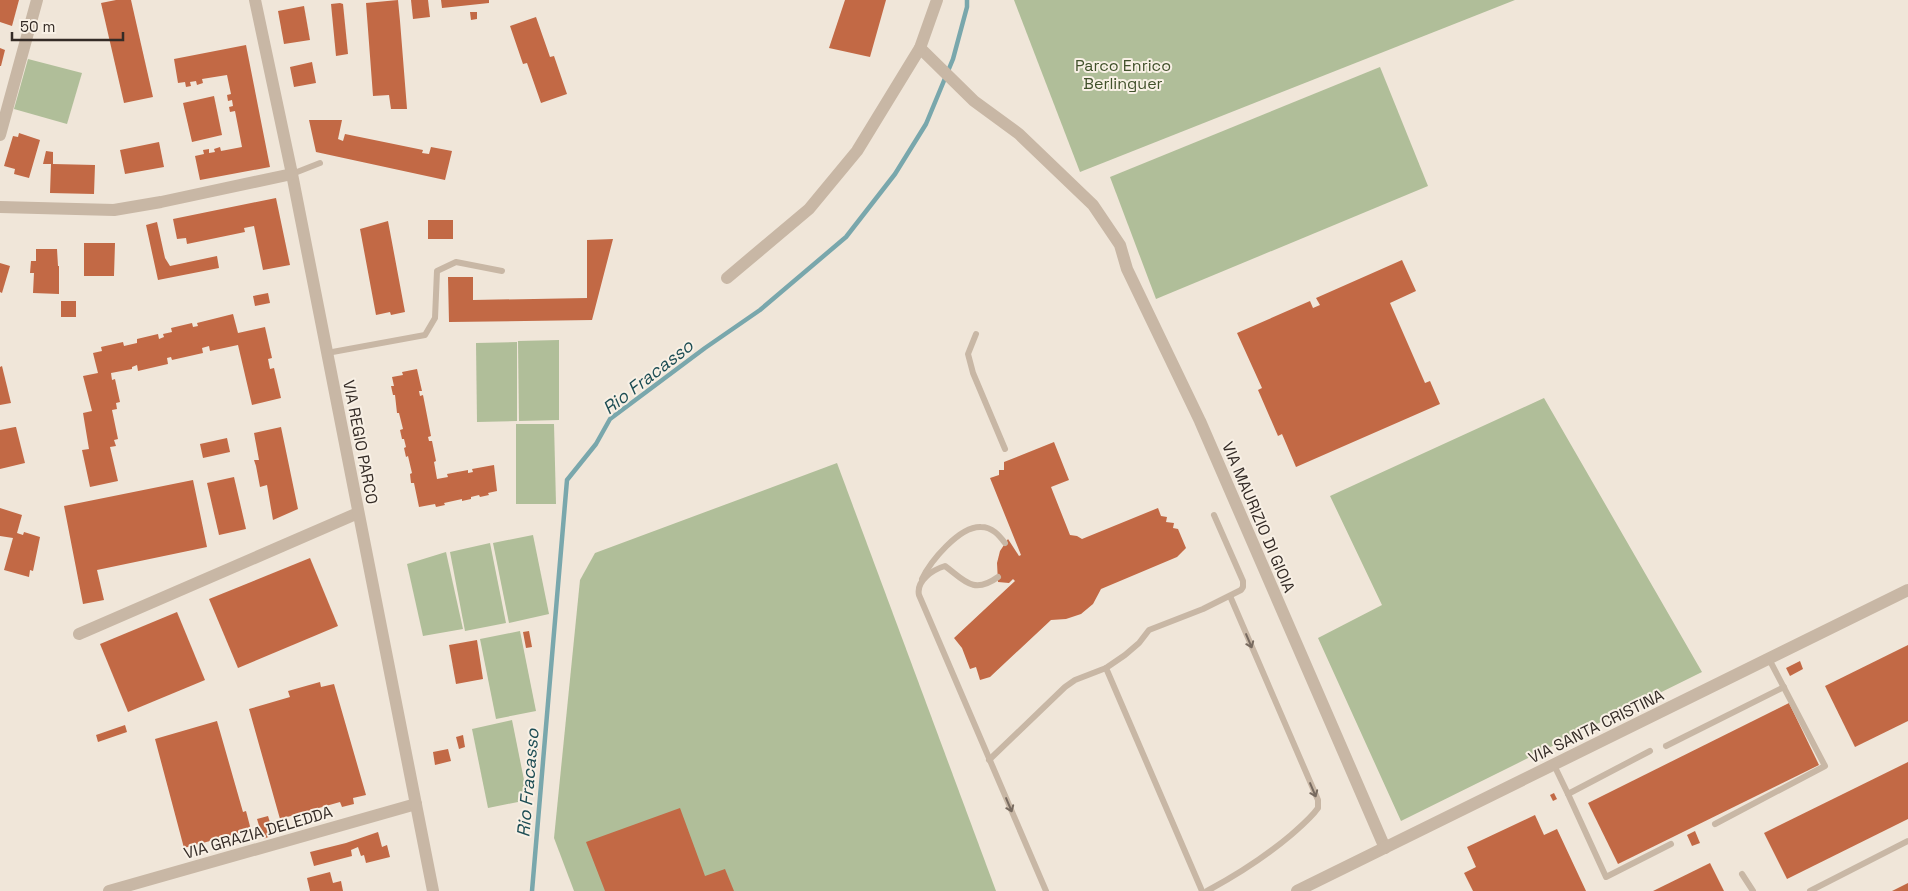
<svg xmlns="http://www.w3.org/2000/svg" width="1908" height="891" viewBox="0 0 1908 891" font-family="'Space Grotesk',sans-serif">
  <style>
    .green { fill: #b0be99 }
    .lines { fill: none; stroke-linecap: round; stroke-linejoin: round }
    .stream { stroke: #79a7ac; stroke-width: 4.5 }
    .building { fill: #c26945 }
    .service { stroke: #c8b7a5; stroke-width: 6 }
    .minor { stroke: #c8b7a5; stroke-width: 12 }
    .tertiary { stroke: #c8b7a5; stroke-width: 12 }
    .oneway { stroke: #776a5f }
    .labels { text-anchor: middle; stroke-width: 4; stroke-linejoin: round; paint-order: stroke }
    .park-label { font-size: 16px; fill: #41512b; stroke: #f8f0e5 }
    .street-label { font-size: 16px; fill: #342b26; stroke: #f8f0e5 }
    .water-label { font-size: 18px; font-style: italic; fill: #1d4d54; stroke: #f8f0e5 }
  </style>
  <rect width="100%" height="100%" fill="#f0e6d9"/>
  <g class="green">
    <polygon points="1014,0 1515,0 1080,172"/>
    <polygon points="28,59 82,73 67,124 14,109"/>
    <polygon points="1380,67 1428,186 1156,299 1110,177"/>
    <polygon points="559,340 559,420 519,421 518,341"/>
    <polygon points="517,342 517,421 477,422 476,343"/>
    <polygon points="1544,398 1702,672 1401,821 1318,638 1382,605 1330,496"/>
    <polygon points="516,424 554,424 556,504 516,504"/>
    <polygon points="837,463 996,891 574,891 554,838 580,580 595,553"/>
    <polygon points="533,535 549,614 509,623 493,543"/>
    <polygon points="490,543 506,623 465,631 450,552"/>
    <polygon points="446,552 463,629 423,636 407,564"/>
    <polygon points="520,631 536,711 496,719 480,639"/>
    <polygon points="512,720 528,800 488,808 472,729"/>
  </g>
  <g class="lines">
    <polyline class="stream" points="532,891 567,480 596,444 610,419 705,348 760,310 846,237 895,174 926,124 953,59 967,7 967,0"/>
  </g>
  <g class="building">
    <polygon points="0,0 19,0 12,26 0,22"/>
    <polygon points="116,0 131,0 153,97 124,103 101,3"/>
    <polygon points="398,0 400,21 407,109 391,109 389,95 373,96 366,3"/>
    <polygon points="411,0 428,0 430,17 413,19"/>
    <polygon points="441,0 489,0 489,3 442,8"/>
    <polygon points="845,0 886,0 870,57 829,48"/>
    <polygon points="340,3 343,4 348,54 336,56 331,4"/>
    <polygon points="304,6 310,40 284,44 278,11"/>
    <polygon points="470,12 477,12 477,19 471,20"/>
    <polygon points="536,17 550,57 554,56 567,94 541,103 527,63 523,64 510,26"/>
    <polygon points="246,45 270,167 200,180 195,156 204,154 203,150 209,149 209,153 215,152 214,149 220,147 221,151 242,147 235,111 230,112 229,107 233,106 232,100 228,101 227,95 231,94 227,75 202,79 203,83 197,85 196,81 190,82 191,86 186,87 185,82 178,83 174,59"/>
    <polygon points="0,48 5,50 1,66 0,66"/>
    <polygon points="312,62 316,83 294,87 290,67"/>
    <polygon points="214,96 222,135 192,142 183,103"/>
    <polygon points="309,120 342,120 338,139 343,141 345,134 423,150 422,153 429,154 431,147 452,151 445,180 316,152"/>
    <polygon points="19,133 40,140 29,178 14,174 15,169 4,166 13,136 18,137"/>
    <polygon points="159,142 164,167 125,174 120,150"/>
    <polygon points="46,151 53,152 53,164 95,165 94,194 50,193 51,164 43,164"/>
    <polygon points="276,198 290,265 263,270 254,226 244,228 245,232 187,244 186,238 177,239 173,219"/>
    <rect x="428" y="220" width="25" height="19"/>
    <polygon points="388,221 405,312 391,315 390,312 376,315 360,229"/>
    <polygon points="157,222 165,258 170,266 217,256 219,268 158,280 146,225"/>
    <polygon points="613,239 592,320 449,322 448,277 473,277 473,300 587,298 587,240"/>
    <polygon points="84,243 115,243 114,276 84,276"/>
    <polygon points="36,249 57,249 58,266 59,266 59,294 33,293 34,273 30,273 31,261 36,261"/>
    <polygon points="1402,260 1416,291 1390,303 1425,383 1430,381 1440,404 1296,467 1282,434 1278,436 1258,390 1262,388 1237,333 1310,301 1313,308 1320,305 1316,298"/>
    <polygon points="0,263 10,266 2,293 0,292"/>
    <polygon points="268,293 270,303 255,306 253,296"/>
    <rect x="61" y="301" width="15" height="16"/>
    <polygon points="233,314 238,333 265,327 272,358 268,359 270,369 274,368 281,398 252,405 238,345 210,351 209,346 202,348 203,353 172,360 171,357 167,358 168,364 138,371 137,365 132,367 132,369 111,373 112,380 115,379 120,402 116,403 117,409 112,410 118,439 114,440 116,446 110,447 118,481 90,487 82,450 89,449 83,413 92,411 83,376 98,373 93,353 102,351 101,347 123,342 124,346 137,343 137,339 158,334 159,339 164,337 163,334 172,332 171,328 192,323 193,327 198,326 197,323"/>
    <polygon points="2,366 11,403 0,405 0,367"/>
    <polygon points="417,369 422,391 419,391 420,396 423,395 431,436 428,437 429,441 432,441 436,461 434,462 437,479 448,477 447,474 468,470 468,473 473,472 472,469 494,465 497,491 488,493 489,495 480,497 479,495 471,497 471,499 462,501 462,499 444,503 445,505 436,507 435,504 419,507 414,483 411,483 410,474 412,473 408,456 406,457 404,448 406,447 404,439 402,439 400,430 403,429 399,413 397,413 395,395 393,395 391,386 394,386 392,377 403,375 402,372"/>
    <polygon points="15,427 16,427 25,463 0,469 0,430"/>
    <polygon points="281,427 298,509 273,520 267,485 260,487 256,466 254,460 259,460 254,433"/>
    <polygon points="227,438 230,452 203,458 200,444"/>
    <polygon points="1054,442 1069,480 1051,487 1070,535 1077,536 1082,539 1158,508 1161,516 1167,517 1166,522 1174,523 1173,528 1178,529 1186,548 1177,557 1101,589 1093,604 1081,614 1066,619 1051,620 990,677 980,680 976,667 970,669 962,648 954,638 1015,581 1013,579 1009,583 998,582 997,563 1000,551 1008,539 1019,556 1021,555 990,478 999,475 999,470 1004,470 1004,462"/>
    <polygon points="234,477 246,529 219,535 207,483"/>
    <polygon points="193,480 207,547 97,570 104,600 83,604 64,506"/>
    <polygon points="0,508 22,515 17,533 23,535 24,532 40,537 33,571 30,570 29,577 4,570 13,538 0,536"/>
    <polygon points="310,558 338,626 238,668 209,599"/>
    <polygon points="177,612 205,680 128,712 100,644"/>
    <polygon points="529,631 532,647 526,648 523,632"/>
    <polygon points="477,640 483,679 456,684 449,645"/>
    <polygon points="1908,645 1908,721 1855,747 1825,686"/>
    <polygon points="1800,661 1803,669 1790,676 1786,668"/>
    <polygon points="320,682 321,687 334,684 366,795 353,798 354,804 342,807 340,802 280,819 249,709 290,697 288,691"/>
    <polygon points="1789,703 1819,765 1618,864 1588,803"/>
    <polygon points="217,721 243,812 246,811 251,830 184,848 155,739"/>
    <polygon points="125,725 127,732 98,742 96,735"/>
    <polygon points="463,735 465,747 459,749 456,737"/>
    <polygon points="448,749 451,761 435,765 433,752"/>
    <polygon points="533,749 538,749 537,755 533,755"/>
    <polygon points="1908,762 1908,819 1787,879 1764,833"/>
    <polygon points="1554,793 1557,799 1553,801 1550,795"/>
    <polygon points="680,808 705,876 725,869 734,891 605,891 586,842"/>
    <polygon points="1535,815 1544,835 1557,829 1586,891 1473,891 1464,873 1476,867 1467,847"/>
    <polygon points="268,816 274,835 263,839 257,819"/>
    <polygon points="1695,831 1700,843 1692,846 1687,835"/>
    <polygon points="378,832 382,847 387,845 390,857 366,863 364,855 361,856 358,847 351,850 352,856 314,866 310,852 346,843"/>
    <polygon points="1710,863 1724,891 1653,891"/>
    <polygon points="330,872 333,883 341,881 343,891 310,891 307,878"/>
    <polygon points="1908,883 1908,891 1892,891"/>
  </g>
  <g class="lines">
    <g class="service">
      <polyline points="292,174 320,163"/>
      <polyline points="976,334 968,354 973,373 1005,449"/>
      <polyline points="327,353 425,335 435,318 437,271 456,262 502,271"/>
      <path d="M998,577c-25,18 -34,3 -53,-11 -13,4 -29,15 -26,29l127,296"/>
      <path d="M922,579c8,-17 37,-53 59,-52 11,0 18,8 24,16"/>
      <polyline points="1666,746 1784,687"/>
      <polyline points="989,760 1065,687 1075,680 1106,668"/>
      <polyline points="1554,765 1568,794 1650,751"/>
      <polyline points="1568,794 1606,877 1671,844"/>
      <polyline points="1715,824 1825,766 1769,659"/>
      <polyline points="1742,874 1753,891"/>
      <polyline points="1202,891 1106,668 1125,655 1139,643 1149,630 1203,609 1241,590 1243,587 1243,581 1214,515"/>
      <path d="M1207,891c30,-16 58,-34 84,-56 9,-8 20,-17 27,-27v-8l-88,-204"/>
      <polyline points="1810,891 1908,841"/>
    </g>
    <g class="minor">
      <polyline points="920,48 974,101 1019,134 1093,205 1120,245 1127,269 1200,421 1385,848"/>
      <polyline points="0,135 37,0"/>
      <polyline points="727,278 809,209 857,151 920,48 937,0"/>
      <polyline points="79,634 358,513"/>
      <polyline points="109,891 416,804"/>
    </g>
    <g class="tertiary">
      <polyline points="255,0 292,174 433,891"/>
      <polyline points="0,207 114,210 161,202 292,174"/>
      <polyline points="1297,891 1908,590"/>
    </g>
  </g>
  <defs><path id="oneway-shaft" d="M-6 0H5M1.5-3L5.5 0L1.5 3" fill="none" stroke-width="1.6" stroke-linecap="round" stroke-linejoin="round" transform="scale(1.25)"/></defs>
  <g class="oneway">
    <use href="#oneway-shaft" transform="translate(1249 641) rotate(67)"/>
    <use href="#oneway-shaft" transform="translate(1313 790) rotate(67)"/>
    <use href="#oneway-shaft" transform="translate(1009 805) rotate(67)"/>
  </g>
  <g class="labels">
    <g class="park-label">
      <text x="1123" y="71">Parco Enrico<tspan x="1123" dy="18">Berlinguer</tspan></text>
    </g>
    <g class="street-label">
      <text transform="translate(361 442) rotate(79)" y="6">VIA REGIO PARCO</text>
      <text transform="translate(1259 517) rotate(67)" y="6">VIA MAURIZIO DI GIOIA</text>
      <text transform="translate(1596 726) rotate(-26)" y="6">VIA SANTA CRISTINA</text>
      <text transform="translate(258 832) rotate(-16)" y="6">VIA GRAZIA DELEDDA</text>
    </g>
    <g class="water-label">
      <text transform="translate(648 377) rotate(-38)" y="6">Rio Fracasso</text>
      <text transform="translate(528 783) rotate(-85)" y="6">Rio Fracasso</text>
    </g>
  </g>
  <path d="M12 32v8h111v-8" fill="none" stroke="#342b26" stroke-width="2.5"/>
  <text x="20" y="32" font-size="15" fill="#342b26" stroke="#f8f0e5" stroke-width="4" paint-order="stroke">50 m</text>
</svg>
